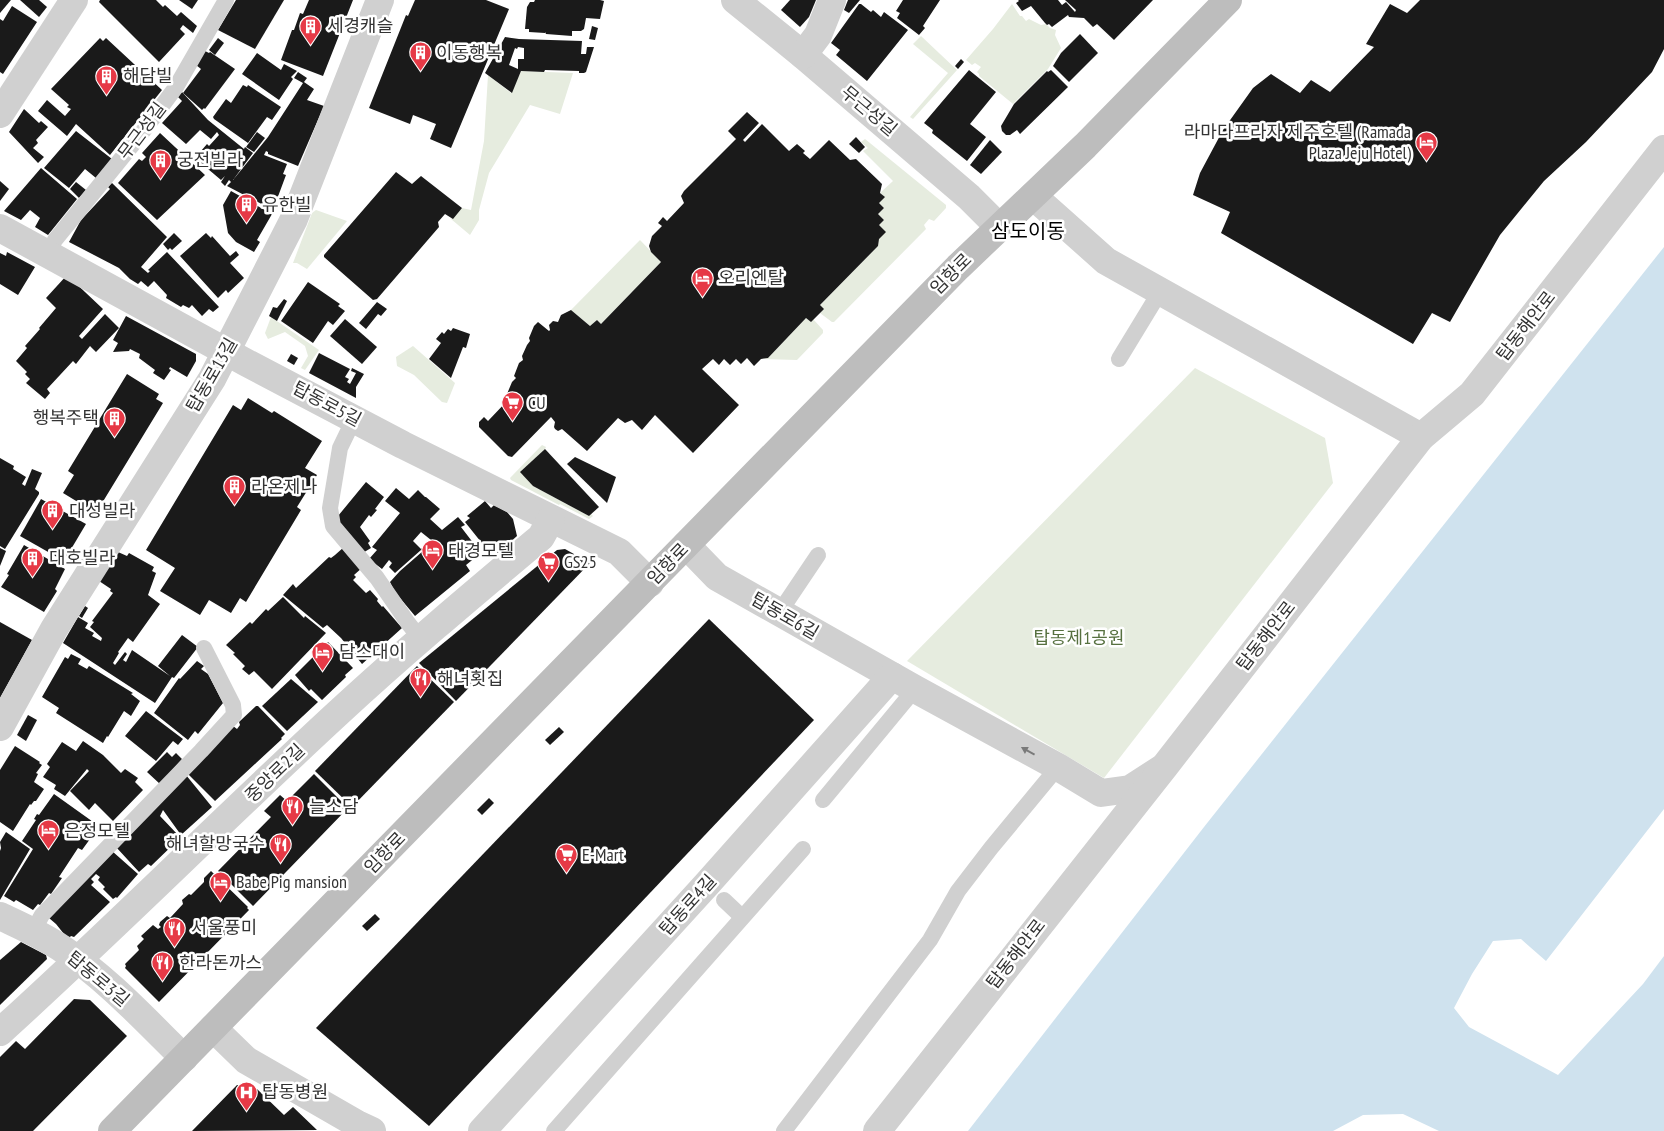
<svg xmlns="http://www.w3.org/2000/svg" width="1664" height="1131" viewBox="0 0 1664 1131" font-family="'PT Sans Narrow','Noto Sans KR',sans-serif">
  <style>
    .green { fill: #e6ecdf }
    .water { fill: #cfe2ee }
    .pier { fill: #fff }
    .building { fill: #1a1a1a; fill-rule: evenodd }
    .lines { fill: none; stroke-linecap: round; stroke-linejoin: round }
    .service { stroke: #d0d0d0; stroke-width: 16 }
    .minor { stroke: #d0d0d0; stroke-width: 28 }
    .tertiary { stroke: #d0d0d0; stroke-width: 28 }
    .secondary { stroke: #bdbdbd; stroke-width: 28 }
    .oneway { fill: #7a7a7a }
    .labels { text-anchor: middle; stroke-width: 5; stroke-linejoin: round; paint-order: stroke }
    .poi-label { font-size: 18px; fill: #333; stroke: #fff; text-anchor: start }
    .street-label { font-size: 18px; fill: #333; stroke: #fff }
    .park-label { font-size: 18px; fill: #56703f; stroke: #fff }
    .quarter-label { font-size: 20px; fill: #000; stroke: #fff }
  </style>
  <rect width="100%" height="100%" fill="#fff"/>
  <g class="green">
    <polygon points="1012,4 1020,16 1022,16 1026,21 1029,19 1041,25 1046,24 1050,28 1056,30 1055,35 1061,48 1048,69 1013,104 979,76 979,74 977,72 981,67 975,63 972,65 966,60 993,29"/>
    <polygon points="921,36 957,70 913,119 910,117 948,73 913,44"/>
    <polygon points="521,71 573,73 560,114 530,105 489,173 479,210 479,220 470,235 451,219 462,208 471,210 484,141 488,75 511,93"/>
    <polygon points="865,139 946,205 946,208 934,221 929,219 924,225 926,229 834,322 832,322 820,313 823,309 820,305 878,246 879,225 884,220 878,214 884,208 879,203 884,197 880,193 893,181 863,151 868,148 861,142"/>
    <polygon points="316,210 347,221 307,269 297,263 293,263 312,213"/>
    <polygon points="640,240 661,262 601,324 597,320 590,326 571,310"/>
    <polygon points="271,317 319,350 305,370 301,368 308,356 305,346 285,332 268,339 265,333"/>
    <polygon points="806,318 811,322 813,319 823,330 823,333 797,360 762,359 768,358"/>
    <polygon points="413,346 455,383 447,403 442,402 414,375 397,366 396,357"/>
    <polygon points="1195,368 1325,438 1333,483 1104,778 907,661"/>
    <polygon points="542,445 546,447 545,449 521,471 533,486 589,516 591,514 593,516 589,519 560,504 559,505 511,480 510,478"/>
  </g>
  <polygon class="water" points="1664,247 1664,1131 968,1131 1204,827"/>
  <g class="pier">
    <polygon points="1664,809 1664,956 1643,984 1558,1075 1469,1027 1454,1008 1472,974 1493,941 1521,939 1546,961"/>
    <polygon points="1403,1114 1439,1131 1333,1131 1363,1115"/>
  </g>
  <g class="building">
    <polygon points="0,0 11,0 0,13"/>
    <polygon points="20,0 39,0 47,7 39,17"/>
    <polygon points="100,0 156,0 163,7 165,5 177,16 181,12 197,26 193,33 183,25 180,29 185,34 159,62 99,2"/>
    <polygon points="179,0 198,0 192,9"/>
    <polygon points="236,0 284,0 255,49 218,30"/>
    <polygon points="309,0 353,0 323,76 281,60 292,30 294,30 300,13 303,14"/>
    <polygon points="415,0 486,0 509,9 451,148 430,139 436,124 413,115 410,124 369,108 406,15 408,16"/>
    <polygon points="535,0 600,0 604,1 600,19 586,18 584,29 581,31 572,31 572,36 546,34 545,32 545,33 529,32 529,29 525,29 527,7 530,2 534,2"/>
    <polygon points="790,0 816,0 809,17 800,27 781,10"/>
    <polygon points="848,0 860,0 849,13 844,10"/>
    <polygon points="903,0 940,0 923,26 925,28 919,35 897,18 900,13 896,11"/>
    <polygon points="1018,0 1058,0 1062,5 1066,2 1075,12 1076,10 1065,0 1153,0 1114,40 1097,24 1093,27 1084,18 1069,17 1068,15 1052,27 1049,24 1047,25 1045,23 1031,6 1022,11 1016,3 1019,1"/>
    <polygon points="1420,0 1664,0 1664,49 1652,72 1586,142 1544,181 1500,235 1450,322 1432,313 1413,344 1221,233 1230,212 1193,195 1200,173 1223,130 1253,88 1271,74 1300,93 1311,80 1330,92 1374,47 1366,44 1390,4 1407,13"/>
    <polygon points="859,4 861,4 871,12 873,10 881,17 884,12 908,30 867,81 836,55 840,50 831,43"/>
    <polygon points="12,6 37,22 3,74 0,72 0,19 3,21"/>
    <polygon points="592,26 598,28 595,40 589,39"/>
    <polygon points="1080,34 1098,53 1069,82 1053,66 1061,53"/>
    <path d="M505,37l14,2 63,2 -1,13h5l1,-7h7l-8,25 -2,1h-5v-2l-34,-1 -1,2 -23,-1 -9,22 -27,-20zM518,47l6,1v11h-6v10l-9,-4 6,-17 2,1z"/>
    <polygon points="100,38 103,41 106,38 162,90 110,155 76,124 67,136 38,111 47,100 65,116 71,109 67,107 69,105 51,89"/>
    <polygon points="218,38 224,43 215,55 209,50"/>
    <polygon points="205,51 209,53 210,52 235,69 205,109 204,108 202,110 183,93 201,69 196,65"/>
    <polygon points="257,53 281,70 284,64 297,71 291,77 293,79 279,100 242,74"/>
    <polygon points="961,59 964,62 958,69 955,66"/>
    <polygon points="969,70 996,92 970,124 986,137 967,161 932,133 933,130 924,123"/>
    <polygon points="1051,70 1068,87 1020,134 1017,130 1010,135 1006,135 1002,131 1001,126 1014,104 1047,71 1048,72"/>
    <polygon points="298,72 307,78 304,82 314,89 307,100 324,106 298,166 268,154 268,152 266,151 264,155 287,164 283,174 286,175 273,210 227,186 231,182 229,180 225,186 221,182 225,176 221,180 195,158 207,144 209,146 219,135 217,132 211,139 200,130 186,144 162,123 182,101 178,97 182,92 208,120 244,149 245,147 253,153 233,180 268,137 303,83 294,78"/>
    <polygon points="243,85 247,87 248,85 281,107 272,120 267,117 248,143 214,119 213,117 226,99 231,103"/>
    <polygon points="24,109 39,123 41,121 48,127 36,140 38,143 33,148 44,157 38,163 9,132"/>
    <polygon points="747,112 759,123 743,140 745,142 762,124 789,151 797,144 805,151 803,153 810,159 829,140 850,160 856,159 879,181 882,184 880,193 885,197 879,203 884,208 878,214 884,220 879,225 886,232 879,239 878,246 820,305 824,309 811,322 806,318 768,358 761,359 754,366 747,358 741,364 736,359 730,365 724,359 719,365 713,359 702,369 739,405 693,453 655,415 642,430 632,420 625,423 618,418 587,451 562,429 558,431 555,429 554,427 555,422 551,417 512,457 508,456 479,427 479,422 484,417 488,421 507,401 507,394 512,382 516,378 514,376 519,363 523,360 522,356 527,345 530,341 529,338 534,326 538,322 549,331 550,330 549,325 553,321 558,322 561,315 571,310 590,326 597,320 601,324 661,262 651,252 649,246 652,236 662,226 658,223 663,217 667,221 684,203 681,196 684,191 736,139 728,131"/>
    <polygon points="76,131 112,159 96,178 85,169 69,188 44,168"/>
    <polygon points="257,132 265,138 254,152 246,147"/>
    <polygon points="160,133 205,175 157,220 118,183 139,159 142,161 146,157 142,153"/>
    <polygon points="856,137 865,147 859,153 849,144"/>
    <polygon points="990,140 1002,152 981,174 970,165"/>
    <polygon points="41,168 77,199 48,235 35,227 40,218 30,210 21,220 4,211"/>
    <polygon points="396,172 412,184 421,176 462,208 453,219 445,214 438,222 439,227 377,299 373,300 324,257 324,255"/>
    <polygon points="0,181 9,189 0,201"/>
    <polygon points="76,182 86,190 79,198 70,189"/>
    <polygon points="112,183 167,237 141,267 148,273 150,271 148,270 167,252 219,307 213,312 209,309 202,316 192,305 189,308 183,305 181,307 166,298 167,295 154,281 148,287 141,281 138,284 130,279 119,268 69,242 81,220 110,189 108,187"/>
    <polygon points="231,191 272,214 257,240 260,242 254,252 236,242 228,233 223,205"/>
    <polygon points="174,233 182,241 172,250 170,248 168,250 163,244"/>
    <polygon points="206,233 211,238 212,236 230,256 236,251 239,255 230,263 244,278 228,293 226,290 218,298 180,256"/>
    <polygon points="7,252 35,267 18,295 0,284 0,253 6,256"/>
    <polygon points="67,275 103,309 79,336 82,339 105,314 119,328 96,352 90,346 76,364 73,361 47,389 50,393 45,399 26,383 30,379 25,374 27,372 16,361 27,348 25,346 40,329 39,328 56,308 46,298"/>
    <polygon points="308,282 340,304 338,306 345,311 333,325 328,321 313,343 281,321"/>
    <polygon points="284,299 287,301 277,321 269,316 273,307 277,308"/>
    <polygon points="377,302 387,309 381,316 378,314 366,329 359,323"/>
    <polygon points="126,316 196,354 196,361 187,377 170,367 169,369 171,370 164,380 153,373 155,370 139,358 140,354 130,349 129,351 113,352 118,343 113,340"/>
    <polygon points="345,319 377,347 362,364 330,336"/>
    <polygon points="453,328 470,334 466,348 463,347 451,378 429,359 441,343 436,339 442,332 444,334 448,329 451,331"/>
    <polygon points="319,353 350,369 345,377 349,379 347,382 350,384 356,373 351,371 352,368 364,374 356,387 356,398 309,373"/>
    <polygon points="291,354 298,358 294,365 287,361"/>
    <polygon points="127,374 159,394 156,399 163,403 96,513 63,493 74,475 68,471"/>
    <polygon points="248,398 272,413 274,411 322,441 305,468 317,475 297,507 301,510 246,602 240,598 231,613 209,600 200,615 160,591 175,568 146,550 233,405 241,410"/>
    <polygon points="545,449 599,507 589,516 533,486 520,472"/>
    <polygon points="575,457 616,477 607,503 567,464"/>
    <polygon points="0,458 14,466 13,469 26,477 22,484 25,486 32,469 42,473 35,489 39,492 39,494 5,549 0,546"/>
    <polygon points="366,482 384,497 375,509 377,510 371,517 369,515 360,527 370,541 368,543 371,548 361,554 340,526 338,516"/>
    <path d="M396,488l13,11 9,-9 7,7h1l14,12 -10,10 12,11 16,-13 7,8 -4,2 20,26 -15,12 4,6 -55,45 -20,-24 -5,-10 10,-11 23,-20 -2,-1 -26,23 -6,-6 3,-4 -3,-3 -7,9 -13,-10 8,-9 -5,-3 28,-34 -15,-12zM421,532l10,8 -10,9 -8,-8z"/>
    <polygon points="41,499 86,524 64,561 20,536"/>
    <polygon points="485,501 491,508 494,505 507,512 513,519 517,536 493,557 465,522 470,518 467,516"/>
    <polygon points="24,545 65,569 55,589 57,591 44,612 1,587 9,575 7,574"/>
    <polygon points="344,547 363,567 354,575 356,577 353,580 366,593 370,590 378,599 377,601 382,607 383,606 402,628 362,664 341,638 327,625 323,628 283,595 293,584 296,588 329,557 331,558 335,555"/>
    <polygon points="0,548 6,551 0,566"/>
    <polygon points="565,549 590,563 456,701 419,663 557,550"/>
    <polygon points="118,552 127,556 129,553 154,567 152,571 156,573 148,595 160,604 133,642 128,638 118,652 119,653 113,663 115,665 125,652 127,654 123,660 126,662 132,650 170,676 158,666 182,635 198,647 174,678 172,677 155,703 63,643 78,617 88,623 85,628 94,633 92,636 101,641 102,638 90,627 94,622 92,621 113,593 110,591 111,589 99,581"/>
    <polygon points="283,597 304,618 305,616 326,633 272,689 254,671 249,675 242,669 245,666 233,654 235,653 226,645 250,622 252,624 266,609 268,611"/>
    <polygon points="85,606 88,608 82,618 79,616"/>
    <polygon points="709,619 814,720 429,1126 316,1028"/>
    <polygon points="0,622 32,640 0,698"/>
    <polygon points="328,642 353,668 345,675 346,677 322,700 311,689 309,691 295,675 314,656 312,654 316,650 317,652"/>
    <polygon points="71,654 81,659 78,664 87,669 89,666 133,693 131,694 140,701 131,716 124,711 108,737 107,736 103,743 56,713 59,708 42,697 65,657 68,659"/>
    <polygon points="197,661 204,666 201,669 208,674 223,703 198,734 195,731 188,740 154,713 179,678 180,679"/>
    <polygon points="417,666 454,702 352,807 315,771"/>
    <polygon points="291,679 318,702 287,731 262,706"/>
    <polygon points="256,706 258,706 285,734 281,738 282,739 215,801 188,774 233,726 237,729 240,725 239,722"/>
    <polygon points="146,711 183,739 178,745 173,741 156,761 125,736"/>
    <polygon points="28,715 37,720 26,741 17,735"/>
    <polygon points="559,727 564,732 550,745 545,740"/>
    <polygon points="83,741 103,755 121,773 125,769 138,778 135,782 143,790 113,821 95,803 89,810 70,791 89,771 87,769 65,796 54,789 56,785 43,777 50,767 47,764 62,742 76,751"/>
    <polygon points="15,746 40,762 39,763 42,765 36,773 38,774 34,782 44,789 36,801 34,801 31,805 30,804 13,831 0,822 0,770"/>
    <polygon points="167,752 172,757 176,753 182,759 160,784 147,772"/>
    <polygon points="314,774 348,808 253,906 218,871 271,817 264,811 280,795 287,801"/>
    <polygon points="186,775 212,807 181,835 163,810 160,816 179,836 177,838 178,840 151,866 148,864 139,872 116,847"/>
    <polygon points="54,794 96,824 88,836 90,839 82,850 78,848 59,877 62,878 51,894 49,893 40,905 38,904 33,910 16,900 14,902 4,896 33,849 22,841 36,820 34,819 37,814 39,815"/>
    <polygon points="489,798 494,803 482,815 477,810"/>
    <polygon points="6,832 30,849 0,900 0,851 1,848 0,842"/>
    <polygon points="112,851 138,874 117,898 116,897 113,899 103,889 105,887 98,880 100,877 96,874 91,879 94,882 91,885 110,902 74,937 71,936 68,939 56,924 49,918"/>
    <polygon points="211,871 248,907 247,908 249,910 159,1002 125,968 126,966 125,964 139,950 137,946 144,939 141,936 153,925 158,929 161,927 159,925 160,922 167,916 170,918 183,904 182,900 189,894 191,895 204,882 204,878"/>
    <polygon points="375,914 380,919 367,931 362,926"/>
    <polygon points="21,942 46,955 47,959 0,1005 0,960"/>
    <polygon points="74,999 90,1000 127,1036 33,1131 0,1131 0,1057 16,1041 25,1049"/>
    <polygon points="237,1085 257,1089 284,1115 293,1107 317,1130 192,1131"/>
  </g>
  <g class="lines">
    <g class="service">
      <polyline points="48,254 55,240 138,138 176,87 226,0"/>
      <polyline points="1119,359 1161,290"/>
      <polyline points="354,419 340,448 330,508 333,526 377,578 408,623 420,638"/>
      <polyline points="779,613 818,555"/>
      <polyline points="823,800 915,689"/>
      <polyline points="724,900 742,917"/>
      <polyline points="33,931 42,915 201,751 234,715 233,705 204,648"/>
      <polyline points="554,1131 803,849"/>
      <polyline points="784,1131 930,940 958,891 991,848 1058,767"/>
    </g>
    <g class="minor">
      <polyline points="735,0 803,55 969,197 999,227"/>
      <polyline points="803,55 818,35 832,0"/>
      <polyline points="0,114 74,0"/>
      <polyline points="0,228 247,363 403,445 619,552 650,583"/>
      <polyline points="686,545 717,577 915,689 1058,767 1101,793 1130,789 1161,769"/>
      <polyline points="0,727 54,629 212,379 294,219 380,0"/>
      <path d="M0,916c21,10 42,19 61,32 46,30 84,72 123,110"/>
      <polyline points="213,1028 246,1060 357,1124 372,1131"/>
      <path d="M0,1032c115,-104 224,-214 338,-319 66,-61 134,-118 203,-176l10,-18"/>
      <polyline points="482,1131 707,884 892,676"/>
    </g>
    <g class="tertiary">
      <polyline points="1033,196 1106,261 1421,437"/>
      <polyline points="877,1131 1165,766 1421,437 1472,394 1664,149"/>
    </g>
    <polyline class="secondary" points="112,1131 958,267 1085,146 1228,0"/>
  </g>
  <defs><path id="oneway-solid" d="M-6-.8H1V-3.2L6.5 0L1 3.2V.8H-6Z" transform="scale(1.25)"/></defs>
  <use class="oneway" href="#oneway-solid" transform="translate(1028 751) rotate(-151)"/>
  <defs>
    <symbol id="building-pin" viewBox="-11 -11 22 30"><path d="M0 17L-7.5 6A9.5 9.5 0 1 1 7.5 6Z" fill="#e63946" stroke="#fff"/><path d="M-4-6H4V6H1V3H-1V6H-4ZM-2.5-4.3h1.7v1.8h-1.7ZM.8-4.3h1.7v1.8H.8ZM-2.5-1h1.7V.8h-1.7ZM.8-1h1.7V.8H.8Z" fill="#fff"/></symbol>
    <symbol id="hotel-pin" viewBox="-11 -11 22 30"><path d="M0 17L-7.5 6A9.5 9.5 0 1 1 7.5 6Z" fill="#e63946" stroke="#fff"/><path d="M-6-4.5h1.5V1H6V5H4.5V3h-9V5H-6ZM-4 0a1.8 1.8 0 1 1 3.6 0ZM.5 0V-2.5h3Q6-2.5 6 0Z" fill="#fff"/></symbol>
    <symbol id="supermarket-pin" viewBox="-11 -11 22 30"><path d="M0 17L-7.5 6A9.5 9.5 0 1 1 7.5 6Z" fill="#e63946" stroke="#fff"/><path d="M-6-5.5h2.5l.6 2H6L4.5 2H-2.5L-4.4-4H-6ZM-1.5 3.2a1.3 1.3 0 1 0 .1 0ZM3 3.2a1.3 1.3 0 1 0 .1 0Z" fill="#fff"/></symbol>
    <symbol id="restaurant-pin" viewBox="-11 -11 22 30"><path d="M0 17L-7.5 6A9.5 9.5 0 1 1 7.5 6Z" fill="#e63946" stroke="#fff"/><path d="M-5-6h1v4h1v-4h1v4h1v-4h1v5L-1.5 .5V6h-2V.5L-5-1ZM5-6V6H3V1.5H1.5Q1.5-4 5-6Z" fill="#fff"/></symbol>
    <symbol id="hospital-pin" viewBox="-11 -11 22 30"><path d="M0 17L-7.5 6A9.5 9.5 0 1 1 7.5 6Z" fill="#e63946" stroke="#fff"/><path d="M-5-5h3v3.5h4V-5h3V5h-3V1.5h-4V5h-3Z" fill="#fff"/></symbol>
  </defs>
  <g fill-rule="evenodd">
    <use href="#building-pin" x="298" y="14" width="25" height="34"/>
    <use href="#building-pin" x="408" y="40" width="25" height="34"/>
    <use href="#building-pin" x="94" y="64" width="25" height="34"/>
    <use href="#hotel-pin" x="1414" y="130" width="25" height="34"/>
    <use href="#building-pin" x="148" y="148" width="25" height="34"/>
    <use href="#building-pin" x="234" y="192" width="25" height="34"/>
    <use href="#hotel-pin" x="690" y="266" width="25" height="34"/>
    <use href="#supermarket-pin" x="500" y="390" width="25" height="34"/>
    <use href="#building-pin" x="102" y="406" width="25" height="34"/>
    <use href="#building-pin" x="222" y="474" width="25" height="34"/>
    <use href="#building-pin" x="40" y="498" width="25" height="34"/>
    <use href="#hotel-pin" x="420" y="538" width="25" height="34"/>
    <use href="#building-pin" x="20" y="546" width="25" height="34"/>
    <use href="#supermarket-pin" x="536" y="550" width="25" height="34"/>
    <use href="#hotel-pin" x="310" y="640" width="25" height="34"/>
    <use href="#restaurant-pin" x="408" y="666" width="25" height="34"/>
    <use href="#restaurant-pin" x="280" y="794" width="25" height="34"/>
    <use href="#hotel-pin" x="36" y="818" width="25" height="34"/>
    <use href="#restaurant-pin" x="268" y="832" width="25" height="34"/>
    <use href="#supermarket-pin" x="554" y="842" width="25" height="34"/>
    <use href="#hotel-pin" x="208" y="870" width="25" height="34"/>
    <use href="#restaurant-pin" x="162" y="916" width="25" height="34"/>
    <use href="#restaurant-pin" x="150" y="950" width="25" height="34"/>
    <use href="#hospital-pin" x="234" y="1080" width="25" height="34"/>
  </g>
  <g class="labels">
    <g class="poi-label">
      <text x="327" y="32">세경캐슬</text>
      <text x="436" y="59">이동행복</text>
      <text x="123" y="82">해담빌</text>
      <text x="1411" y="138" text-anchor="end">라마다프라자 제주호텔 (Ramada<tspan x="1411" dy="21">Plaza Jeju Hotel)</tspan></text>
      <text x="177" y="166">궁전빌라</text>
      <text x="262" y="211">유한빌</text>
      <text x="718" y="284">오리엔탈</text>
      <text x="528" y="409">CU</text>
      <text x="99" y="424" text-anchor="end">행복주택</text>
      <text x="251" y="493">라온제나</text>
      <text x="69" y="517">대성빌라</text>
      <text x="448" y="557">태경모텔</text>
      <text x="49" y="564">대호빌라</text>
      <text x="564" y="568">GS25</text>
      <text x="339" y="658">담스대이</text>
      <text x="437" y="685">해녀횟집</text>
      <text x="309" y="813">늘소담</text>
      <text x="64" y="837">은정모텔</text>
      <text x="265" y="850" text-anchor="end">해녀할망국수</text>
      <text x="582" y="861">E-Mart</text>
      <text x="236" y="888">Babe Pig mansion</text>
      <text x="191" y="934">서울풍미</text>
      <text x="179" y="969">한라돈까스</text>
      <text x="262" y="1098">탑동병원</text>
    </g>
    <g class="street-label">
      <text transform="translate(869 111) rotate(40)" y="6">무근성길</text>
      <text transform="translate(142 131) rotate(-53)" y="6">무근성길</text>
      <text transform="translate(951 274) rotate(-45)" y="6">임항로</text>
      <text transform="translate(1526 326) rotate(-52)" y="6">탑동해안로</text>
      <text transform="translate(212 375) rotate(-60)" y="6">탑동로13길</text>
      <text transform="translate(327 404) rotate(28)" y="6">탑동로5길</text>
      <text transform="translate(668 564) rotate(-46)" y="6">임항로</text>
      <text transform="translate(785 616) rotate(30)" y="6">탑동로6길</text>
      <text transform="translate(1266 636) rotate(-52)" y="6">탑동해안로</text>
      <text transform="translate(275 773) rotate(-44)" y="6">중앙로2길</text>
      <text transform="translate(385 853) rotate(-46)" y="6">임항로</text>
      <text transform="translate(688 905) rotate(-48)" y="6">탑동로4길</text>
      <text transform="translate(1016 954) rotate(-52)" y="6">탑동해안로</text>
      <text transform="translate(98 979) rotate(40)" y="6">탑동로3길</text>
    </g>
    <g class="park-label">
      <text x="1079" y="644">탑동제1공원</text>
    </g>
    <g class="quarter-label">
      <text x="1028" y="238">삼도이동</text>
    </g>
  </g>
</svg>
